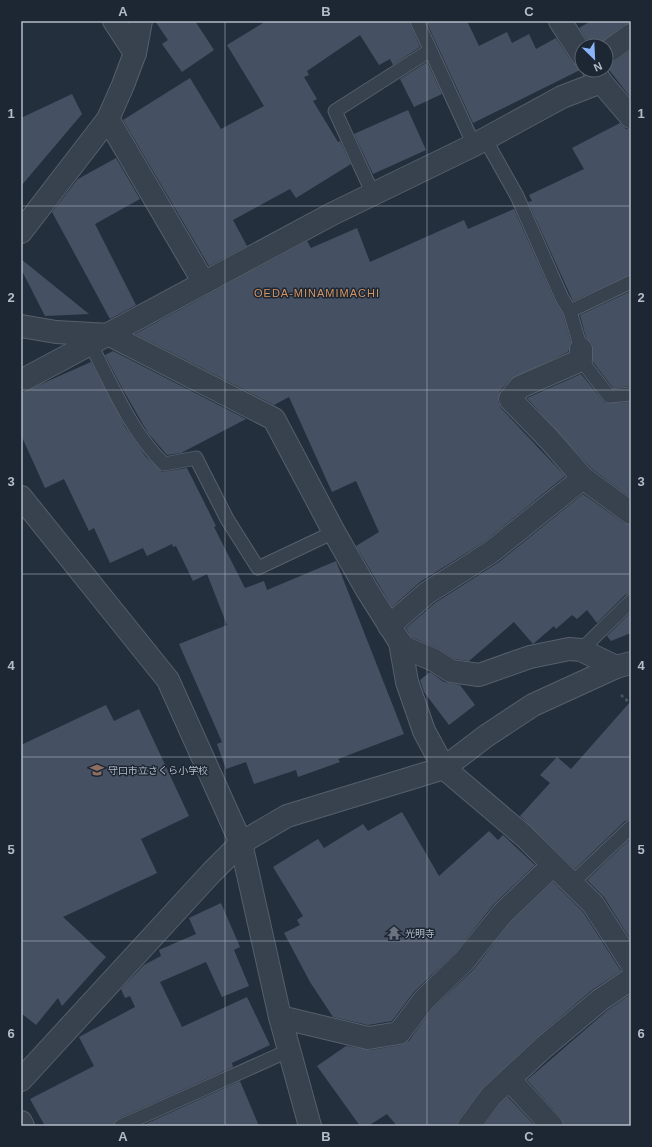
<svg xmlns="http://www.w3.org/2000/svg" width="652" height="1147" viewBox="0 0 652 1147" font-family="Helvetica,'Noto Sans JP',sans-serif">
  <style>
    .building { fill: #455162 }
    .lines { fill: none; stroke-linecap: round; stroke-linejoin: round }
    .service-casing { stroke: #565f6c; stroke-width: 15 }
    .minor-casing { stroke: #565f6c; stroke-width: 24 }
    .tertiary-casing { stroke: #565f6c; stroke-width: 24 }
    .path { stroke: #44595c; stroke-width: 2.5; stroke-dasharray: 3 3; stroke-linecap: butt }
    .service { stroke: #38414e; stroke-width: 13 }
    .minor { stroke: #38414e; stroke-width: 22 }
    .tertiary { stroke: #38414e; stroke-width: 22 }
    .grid { fill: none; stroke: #b4bcc9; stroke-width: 1; stroke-opacity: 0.55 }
    .labels { text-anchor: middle; stroke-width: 3; stroke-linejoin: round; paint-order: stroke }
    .poi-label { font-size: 10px; fill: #b4bcc9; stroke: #1d2633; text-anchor: start }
    .neighbourhood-label { font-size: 11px; letter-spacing: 1px; fill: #d59563; stroke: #1d2633 }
    .neatline { fill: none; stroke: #b4bcc9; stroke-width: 1.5 }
    .grid-label { font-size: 13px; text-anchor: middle; font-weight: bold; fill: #b4bcc9 }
  </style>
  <rect width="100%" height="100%" fill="#242f3e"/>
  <g class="building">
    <polygon points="155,21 195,21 214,50 182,72 162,44 168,40"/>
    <polygon points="266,21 409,21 420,47 393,65 390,59 379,65 360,35 307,71 309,75 304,77 317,99 313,101 338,142 340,141 351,164 296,198 290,189 233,220 247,246 209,266 123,120 190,78 221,129 264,106 227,45"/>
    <polygon points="426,21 467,21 479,46 507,32 512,43 529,34 536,49 556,38 572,62 582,69 473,123"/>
    <polygon points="591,21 631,21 631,23 624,25 596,46 591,46 579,28"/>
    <polygon points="631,50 631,98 606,66 613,63"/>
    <polygon points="427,62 442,94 414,107 400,79"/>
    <polygon points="72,94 82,114 21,186 21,118"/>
    <polygon points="408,110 426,150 373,174 354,134"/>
    <polygon points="620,123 626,129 631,129 631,274 573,301 528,202 532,201 529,195 584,169 572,148"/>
    <polygon points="116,158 140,199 95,224 136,305 110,319 52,212 78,179"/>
    <polygon points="514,209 555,301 563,314 571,342 568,352 511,379 500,391 498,402 501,408 565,476 484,542 420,582 392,607 356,546 379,532 356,481 332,492 289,397 274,405 135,334 307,241 311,248 357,228 370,262 464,220 468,229"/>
    <polygon points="21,259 89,314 45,316 21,269"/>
    <polygon points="631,291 631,386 613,388 593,362 592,343 586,338 580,315"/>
    <polygon points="113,351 246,419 181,453 167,455 148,433 122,388 105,355"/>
    <polygon points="91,362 125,427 146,457 162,472 187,468 216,526 214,527 245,588 264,581 267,590 336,561 404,734 338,759 340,762 298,777 296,770 254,784 246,762 226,769 217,744 222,742 179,644 227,625 207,574 193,581 176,546 173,547 172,544 147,556 143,548 110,563 94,528 89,531 64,479 45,488 21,435 21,393"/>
    <polygon points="581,374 605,403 631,402 631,498 592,469 527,398"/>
    <polygon points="583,494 624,523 631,525 631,593 625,595 597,623 587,610 577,619 572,615 556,629 554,626 533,644 514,622 469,661 455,659 439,649 411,637 406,628 435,603 499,562"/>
    <polygon points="631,612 631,633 611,641 607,636"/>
    <polygon points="430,672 444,682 460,685 475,705 449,725 424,692 420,680"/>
    <polygon points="631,701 631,819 625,821 575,869 520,816 550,783 540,775 557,757 571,769"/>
    <polygon points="106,705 114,721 139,709 189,816 141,839 157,873 63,917 106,957 62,1006 58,998 36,1025 21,1013 21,745"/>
    <polygon points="402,812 439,876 489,831 498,840 503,835 535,865 493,905 455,953 414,992 392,1021 368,1025 333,1017 310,982 284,933 300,925 297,920 303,916 273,867 318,839 324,848 363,824 368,831"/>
    <polygon points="631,838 631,940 604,897 587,880"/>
    <polygon points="553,882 583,912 621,971 592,990 536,1038 483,1087 459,1119 457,1126 397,1126 387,1114 368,1126 360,1126 317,1066 346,1046 370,1050 401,1045 409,1041 433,1008 473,970 512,921"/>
    <polygon points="221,903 240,947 234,950 249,986 222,997 206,962 160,982 182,1027 247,997 270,1045 232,1063 233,1067 118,1119 113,1126 45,1126 30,1099 94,1066 79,1037 135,1007 130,996 125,998 121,989 144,965 161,956 159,950 196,934 189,918"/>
    <polygon points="631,994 631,1126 564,1126 561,1118 527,1080 608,1010"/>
    <polygon points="240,1081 259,1126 141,1126"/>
    <polygon points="508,1097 535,1126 484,1126 500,1104"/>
  </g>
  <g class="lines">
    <defs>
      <g id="service">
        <polyline points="417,21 474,145"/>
        <polyline points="485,139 517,196 562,298 570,311 581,349"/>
        <polyline points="373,194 335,111 429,51"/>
        <polyline points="570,311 631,282"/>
        <path d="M91,345c21,40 40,87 73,119l32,-6 31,61 31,49 76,-36"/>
        <polyline points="581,360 609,396 631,394"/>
        <polyline points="581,650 631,601"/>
        <polyline points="572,883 631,827"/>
        <polyline points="121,1126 290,1050"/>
      </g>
      <g id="minor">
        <polyline points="114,21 135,53"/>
        <polyline points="560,21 582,55"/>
        <polyline points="606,53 631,35"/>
        <polyline points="594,70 601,82 631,117"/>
        <polyline points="108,119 204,283"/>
        <polyline points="21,232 108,119 123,85 135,53 141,21"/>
        <polyline points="21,326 56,332 110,335 274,419 334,532 367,590 403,647 434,660 451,671 479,675 530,657 569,649 581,650 616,667"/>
        <polyline points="581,349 581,360 520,387 510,399 549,439 583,478 631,513"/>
        <polyline points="21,381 332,214 474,145 562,97 601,82"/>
        <polyline points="389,626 427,593 491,552 583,478"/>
        <polyline points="400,642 407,682 424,731 444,768 524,836 593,904 631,963"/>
        <polyline points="280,1017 368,1038 399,1033 424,1000 464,961 503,913 553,865"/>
        <polyline points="509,1079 552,1126"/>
        <polyline points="21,1080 211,873 241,843"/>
        <polyline points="21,1122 23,1126"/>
        <polyline points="469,1126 491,1096 544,1047 600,1000 631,979"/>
      </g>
      <g id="tertiary">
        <polyline points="21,497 168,680 241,843 287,816 444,768 486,736 533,705 616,667 631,663"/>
        <polyline points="241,843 280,1017 310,1126"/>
      </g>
    </defs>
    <use href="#service" class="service-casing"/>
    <use href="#minor" class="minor-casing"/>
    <use href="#tertiary" class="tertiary-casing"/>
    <polyline class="path" points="621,695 631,704"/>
    <use href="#service" class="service"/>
    <use href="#minor" class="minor"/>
    <use href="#tertiary" class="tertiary"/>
  </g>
  <path class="grid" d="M225,21v1105M427,21v1105M21,206h610M21,390h610M21,574h610M21,757h610M21,941h610"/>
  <defs>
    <symbol id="school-bare" viewBox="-9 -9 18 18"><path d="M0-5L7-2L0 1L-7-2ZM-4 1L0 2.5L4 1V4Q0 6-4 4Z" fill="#8d6e63" stroke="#1d2633" stroke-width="2.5" paint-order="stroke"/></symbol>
    <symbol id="temple-bare" viewBox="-9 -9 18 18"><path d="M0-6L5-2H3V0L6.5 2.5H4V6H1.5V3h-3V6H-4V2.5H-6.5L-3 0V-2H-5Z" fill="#6b7280" stroke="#1d2633" stroke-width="2.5" paint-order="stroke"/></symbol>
  </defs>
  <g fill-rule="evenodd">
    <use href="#school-bare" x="87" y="760" width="20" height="20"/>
    <use href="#temple-bare" x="384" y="923" width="20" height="20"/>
  </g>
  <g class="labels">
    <g class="poi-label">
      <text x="108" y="774">守口市立さくら小学校</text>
      <text x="405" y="937">光明寺</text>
    </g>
    <g class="neighbourhood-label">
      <text x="317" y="297">OEDA-MINAMIMACHI</text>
    </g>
  </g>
  <rect width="652" height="1147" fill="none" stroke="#1d2633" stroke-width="44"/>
  <g transform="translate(594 58) rotate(156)"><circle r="19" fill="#1d2633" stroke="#59626f"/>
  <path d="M0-3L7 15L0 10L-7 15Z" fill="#8ab4f8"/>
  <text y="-6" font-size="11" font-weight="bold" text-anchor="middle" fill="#b4bcc9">N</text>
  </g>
  <rect x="22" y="22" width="608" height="1103" class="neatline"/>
  <g class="grid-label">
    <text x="123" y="16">A</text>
    <text x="326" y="16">B</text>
    <text x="529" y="16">C</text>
    <text x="11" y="118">1</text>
    <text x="641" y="118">1</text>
    <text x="11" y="302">2</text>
    <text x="641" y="302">2</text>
    <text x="11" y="486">3</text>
    <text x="641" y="486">3</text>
    <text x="11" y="670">4</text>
    <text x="641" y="670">4</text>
    <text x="11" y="854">5</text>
    <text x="641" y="854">5</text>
    <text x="11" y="1038">6</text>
    <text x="641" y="1038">6</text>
    <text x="123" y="1141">A</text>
    <text x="326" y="1141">B</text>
    <text x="529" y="1141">C</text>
  </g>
</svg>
